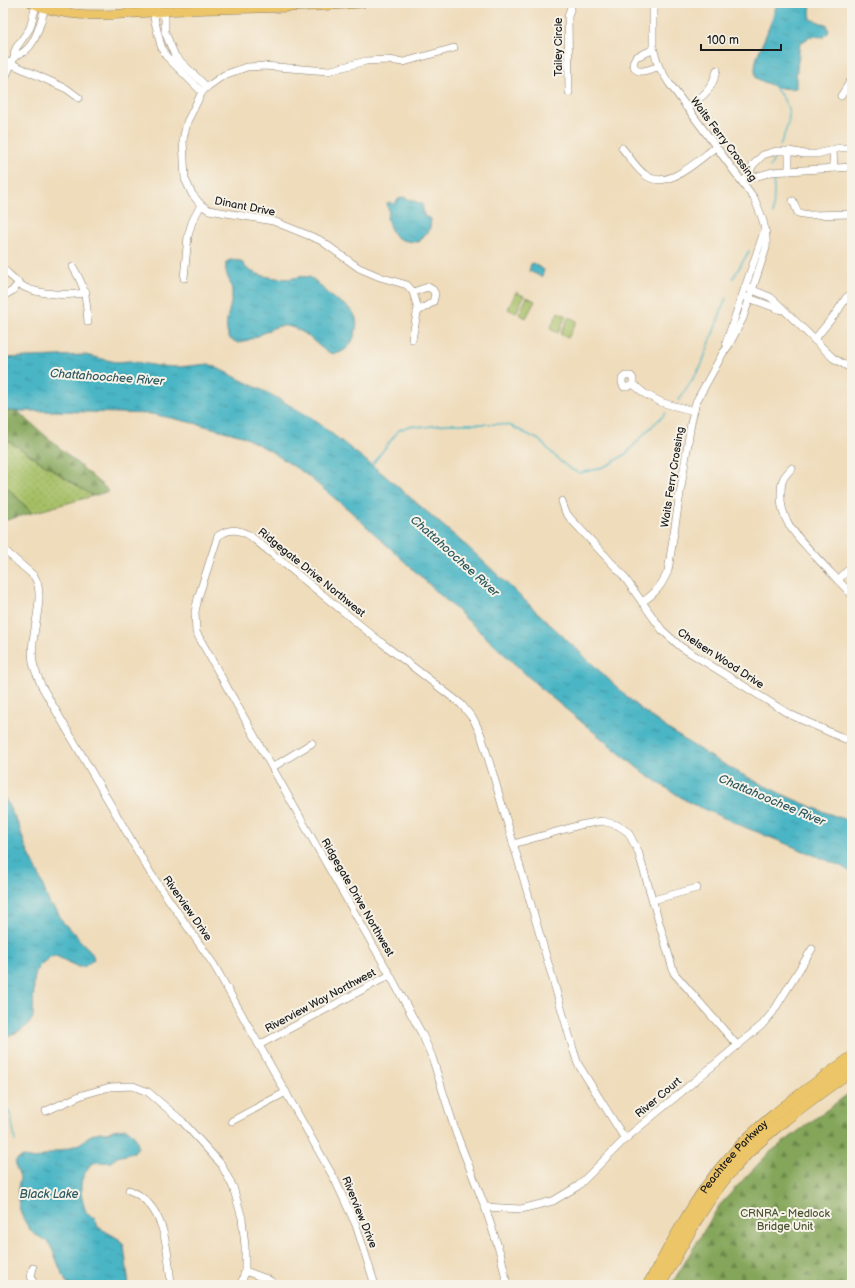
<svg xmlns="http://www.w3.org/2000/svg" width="855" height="1288" viewBox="0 0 855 1288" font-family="'Balsamiq Sans',sans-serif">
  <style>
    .grass { fill: url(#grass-dots); stroke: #606e40 }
    .forest { fill: url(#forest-firs); stroke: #50613b }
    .pitch { fill: #a5bf65; stroke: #606e40 }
    .water { fill: url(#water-ripples); stroke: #326870 }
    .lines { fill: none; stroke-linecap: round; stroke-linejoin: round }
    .stream { stroke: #49b5c5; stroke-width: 1.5 }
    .minor-casing { stroke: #867c6c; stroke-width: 8 }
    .major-casing { stroke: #867c6c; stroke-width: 10 }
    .highway-casing { stroke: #867c6c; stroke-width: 12 }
    .minor { stroke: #fff; stroke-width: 7 }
    .major { stroke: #ecc569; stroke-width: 9 }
    .highway { stroke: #ecc569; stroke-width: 11 }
    .labels { text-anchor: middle; stroke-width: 4; stroke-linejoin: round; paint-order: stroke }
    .street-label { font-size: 11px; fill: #1c1c1c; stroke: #f7f3e8 }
    .park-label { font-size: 11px; fill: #4c5536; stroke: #f7f3e8 }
    .water-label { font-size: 12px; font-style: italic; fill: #2e5960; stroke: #f7f3e8 }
  </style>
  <defs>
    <pattern id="grass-dots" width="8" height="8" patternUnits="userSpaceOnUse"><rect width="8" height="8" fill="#a5bf65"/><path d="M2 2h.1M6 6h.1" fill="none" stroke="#8da457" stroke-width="1.8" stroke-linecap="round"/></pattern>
    <pattern id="forest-firs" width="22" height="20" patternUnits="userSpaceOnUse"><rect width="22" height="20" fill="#84a65a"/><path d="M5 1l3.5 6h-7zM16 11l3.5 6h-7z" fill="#6b864a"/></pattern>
    <pattern id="water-ripples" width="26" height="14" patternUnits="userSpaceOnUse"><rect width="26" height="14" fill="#49b5c5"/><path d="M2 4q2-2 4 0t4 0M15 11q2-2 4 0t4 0" fill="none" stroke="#3c929f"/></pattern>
  </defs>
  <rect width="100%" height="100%" fill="#f7f3e8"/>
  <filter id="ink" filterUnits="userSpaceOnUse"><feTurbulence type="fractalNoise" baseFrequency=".025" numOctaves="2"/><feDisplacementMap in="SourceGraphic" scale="8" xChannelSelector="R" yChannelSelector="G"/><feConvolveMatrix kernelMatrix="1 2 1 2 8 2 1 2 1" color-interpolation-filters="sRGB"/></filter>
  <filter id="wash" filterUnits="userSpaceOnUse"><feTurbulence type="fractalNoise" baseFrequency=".012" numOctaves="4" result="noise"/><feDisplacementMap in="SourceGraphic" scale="16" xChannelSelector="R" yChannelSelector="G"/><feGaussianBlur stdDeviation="0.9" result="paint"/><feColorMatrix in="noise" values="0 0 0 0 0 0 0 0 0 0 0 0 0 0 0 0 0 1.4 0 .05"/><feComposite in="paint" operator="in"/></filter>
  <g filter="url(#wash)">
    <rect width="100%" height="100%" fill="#efdcbb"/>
    <polygon class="grass" points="3,440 7,440 93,496 32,513 3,483"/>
    <g class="forest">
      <polygon points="16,410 109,491 93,496 7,440 3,440 3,411"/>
      <polygon points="3,483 32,513 3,521"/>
      <polygon points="852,1091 852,1285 671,1285 719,1206 740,1183 769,1153"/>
    </g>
    <g class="pitch">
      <polygon points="516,292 524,296 516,313 508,309"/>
      <polygon points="527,297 535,301 526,318 519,314"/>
      <polygon points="558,312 566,316 558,333 550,329"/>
      <polygon points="569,317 577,321 568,338 560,334"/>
    </g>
    <g class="water">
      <path d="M777,3h34l-1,10 1,6 16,6 2,7 -5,5 -15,-1 -2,3 -7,4 -4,34v11c-13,3 -29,-4 -40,-10 -4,-18 6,-31 12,-48 4,-9 6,-18 9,-27z"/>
      <path d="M403,197l19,7 2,12 7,3 -1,9 -11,14c-21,-1 -27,-3 -32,-25l2,-5 -2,-9 3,-1 4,3 3,-5z"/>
      <path d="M230,260l11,1c3,3 5,8 8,9 11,7 33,10 45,8 5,-1 9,-2 15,-1 5,1 13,11 18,16 12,11 34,15 29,37 -2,9 -6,18 -15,22 -15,8 -28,-16 -41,-21 -19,-10 -25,-4 -42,5 -6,3 -13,5 -20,7l-8,-4c-9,-15 2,-30 2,-46 0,-13 -8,-16 -6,-31z"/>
      <polygon points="533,263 544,270 542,276 540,276 529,271 531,264"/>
      <path d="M85,355l31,7 13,-1 30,5 19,1 31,-3 61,30 42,24 71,56 86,74 169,159c67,51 135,88 214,115v51l-11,-7 -94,-38 -57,-25 -45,-29 -100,-82 -196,-182 -45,-37 -35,-23 -27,-14 -44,-12 -46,-10 -97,-3h-52v-53z"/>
      <path d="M3,795l16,31 7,22 11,22 13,35 6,4 7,13 9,10 3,1c4,10 17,15 19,26l-10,8h-6l-22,-11 -6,1 -10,8 -4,6 -2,10 -1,36c-5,13 -19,16 -30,21z"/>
      <path d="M126,1128c8,5 11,10 12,19l-5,6 -16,4 -6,5 -19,1c-15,17 -13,31 -5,51l8,4 3,9 21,12 5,7 5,39h-61c-8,-13 -11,-27 -18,-40 -5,-8 -16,-8 -21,-17 -8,-11 -12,-24 -11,-38 0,-4 2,-9 2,-12 -1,-9 -6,-7 -4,-18l7,-3 13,2 15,-6 18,-5 12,-5 8,-7 10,-4 8,1 6,-3z"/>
    </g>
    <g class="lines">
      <g class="stream">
        <path d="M773,86c21,22 19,32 7,59"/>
        <polyline points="770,167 777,153"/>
        <polyline points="773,176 774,191 773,214"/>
        <polyline points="733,278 749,251"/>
        <polyline points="679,400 701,366 726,298"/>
        <polyline points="371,466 399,430 410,426 425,427 446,424 500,424 511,426 539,440 560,461 572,470 580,473 598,469 610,464 627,453 646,432 666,413"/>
        <polyline points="3,1103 11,1116 15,1141"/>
      </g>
    </g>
  </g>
  <g filter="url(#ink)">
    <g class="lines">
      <defs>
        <g id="minor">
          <polyline points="158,11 154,18 161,46 166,56 202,92"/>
          <polyline points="158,11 165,17 165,32 175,56 207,87"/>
          <path d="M653,48l-3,3 -14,6c-2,3 -4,6 -2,9 4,11 18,1 25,1"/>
          <path d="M15,56c21,-6 24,-30 30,-48"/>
          <polyline points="3,60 67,89 79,98"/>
          <polyline points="3,82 15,56 14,54 16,48 30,28 36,5"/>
          <polyline points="569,92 568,17 572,3"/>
          <polyline points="841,96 852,79"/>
          <path d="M686,107c18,-10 26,-18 31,-37"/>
          <path d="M622,148c7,8 13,19 22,26 22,19 54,-14 72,-27"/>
          <polyline points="833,150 834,168"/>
          <polyline points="789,151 789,171"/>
          <polyline points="746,179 753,165 763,155 776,151 789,151 805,154 817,154 839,148 852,148"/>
          <polyline points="744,180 772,172 852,167"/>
          <polyline points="793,201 798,213 809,215 852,214"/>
          <path d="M73,267c13,22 13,30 15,55"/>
          <path d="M3,269c7,6 14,13 21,18 13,7 48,10 62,5"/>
          <polyline points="184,278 188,236 192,222 201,205"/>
          <polyline points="745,287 770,297 775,301 833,358 852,369"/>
          <polyline points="413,292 428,287 433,290 435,294 433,302 417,312"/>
          <polyline points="3,296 12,291 19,283"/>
          <polyline points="746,297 781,310"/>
          <polyline points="412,339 418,309 413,292 407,285 380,277 359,268 320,240 273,221 209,210 201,205 192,194 185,179 183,140 187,122 202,92 207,87 224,75 247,67 264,66 328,71 366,61 387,60 404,62 454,48"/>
          <polyline points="814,340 837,312 846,298 852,293"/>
          <polyline points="726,343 764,232"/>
          <polyline points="633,384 628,387 624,387 622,383 622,379 625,376 631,376 633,379 633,384 645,394 663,403 694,411"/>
          <path d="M792,468c-10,10 -11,13 -11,27 -1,27 18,43 35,62 12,13 24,25 36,38"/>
          <polyline points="562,501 565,511 570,518 622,574 662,630 681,647 789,714 852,742"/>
          <path d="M3,549l31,27c14,21 -6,60 -1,86 1,8 6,16 8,23l110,189 63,91 121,215 21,45 19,60"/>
          <polyline points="838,580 852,566"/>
          <path d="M642,602c13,-8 20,-17 26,-31l23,-148 5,-21 27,-49 6,-8 14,-27 23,-70c2,-18 -5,-34 -12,-50l-85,-115 -10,-16 -6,-19v-45"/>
          <polyline points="273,767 312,743"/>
          <polyline points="513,844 580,825 602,821 617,825 628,832 638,851 674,973 737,1045"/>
          <polyline points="653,900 697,888"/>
          <polyline points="259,1045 390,975"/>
          <polyline points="46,1111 82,1095 110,1087 133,1086 148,1092 182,1121 221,1164 233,1187 242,1218 245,1246 245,1271 241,1285"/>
          <polyline points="232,1121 286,1092"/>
          <path d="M129,1190c37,14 39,62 42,95"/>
          <polyline points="485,1207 521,1209 553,1201 578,1186 625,1139 762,1025 773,1012 812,949"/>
          <polyline points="33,1268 31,1276 34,1285"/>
          <polyline points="245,1271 267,1279 272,1282 272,1285"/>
          <path d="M507,1285l-6,-29 -16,-49 -29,-74 -24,-76 -9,-21 -33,-61 -85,-149 -109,-194 -1,-20 3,-14 20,-62c12,-8 19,-7 31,-1l133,108 79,61 13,16 7,15 12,39 81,278 4,12 47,75"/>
        </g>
        <path id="major" d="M32,3c45,21 106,8 154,7 58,-2 118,-2 176,-7"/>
        <g id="highway">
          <path id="s1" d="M648,1285c24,-41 45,-85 76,-121 36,-44 83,-74 128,-107"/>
          <path d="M660,1285c23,-40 44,-84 75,-118 34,-39 76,-67 117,-97"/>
        </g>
      </defs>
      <use href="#minor" class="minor-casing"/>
      <use href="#major" class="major-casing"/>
      <use href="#highway" class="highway-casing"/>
      <use href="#minor" class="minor"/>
      <use href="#major" class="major"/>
      <use href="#highway" class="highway"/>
    </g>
  </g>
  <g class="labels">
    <g class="street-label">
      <text transform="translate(558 47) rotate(-90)" y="4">Tailey Circle</text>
      <text transform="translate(724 139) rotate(53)" y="4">Waits Ferry Crossing</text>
      <text transform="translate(245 206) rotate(11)" y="4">Dinant Drive</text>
      <text transform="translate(672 477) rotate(-81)" y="4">Waits Ferry Crossing</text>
      <text transform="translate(312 572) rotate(39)" y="4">Ridgegate Drive Northwest</text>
      <text transform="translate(721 658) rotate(33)" y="4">Chelsen Wood Drive</text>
      <text transform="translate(358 897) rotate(60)" y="4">Ridgegate Drive Northwest</text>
      <text transform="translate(188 908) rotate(55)" y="4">Riverview Drive</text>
      <text transform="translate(320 1000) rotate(-28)" y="4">Riverview Way Northwest</text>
      <text transform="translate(658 1097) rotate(-40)" y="4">River Court</text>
      <text dy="4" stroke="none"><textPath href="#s1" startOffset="155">Peachtree Parkway</textPath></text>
      <text transform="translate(360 1212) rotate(68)" y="4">Riverview Drive</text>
    </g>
    <g class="park-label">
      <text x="785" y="1217">CRNRA - Medlock<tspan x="785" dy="13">Bridge Unit</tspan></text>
    </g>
    <g class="water-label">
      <text transform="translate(107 377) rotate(4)" y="4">Chattahoochee River</text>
      <text transform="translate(455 556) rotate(42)" y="4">Chattahoochee River</text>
      <text transform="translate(772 800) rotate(23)" y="4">Chattahoochee River</text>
      <text x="49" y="1198">Black Lake</text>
    </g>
  </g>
  <rect width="855" height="1288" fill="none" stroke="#f7f3e8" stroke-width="16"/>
  <path d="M701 44v6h80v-6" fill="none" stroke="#1c1c1c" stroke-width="2"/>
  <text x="707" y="44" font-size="12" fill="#1c1c1c" stroke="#f7f3e8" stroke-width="3" paint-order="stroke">100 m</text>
</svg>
